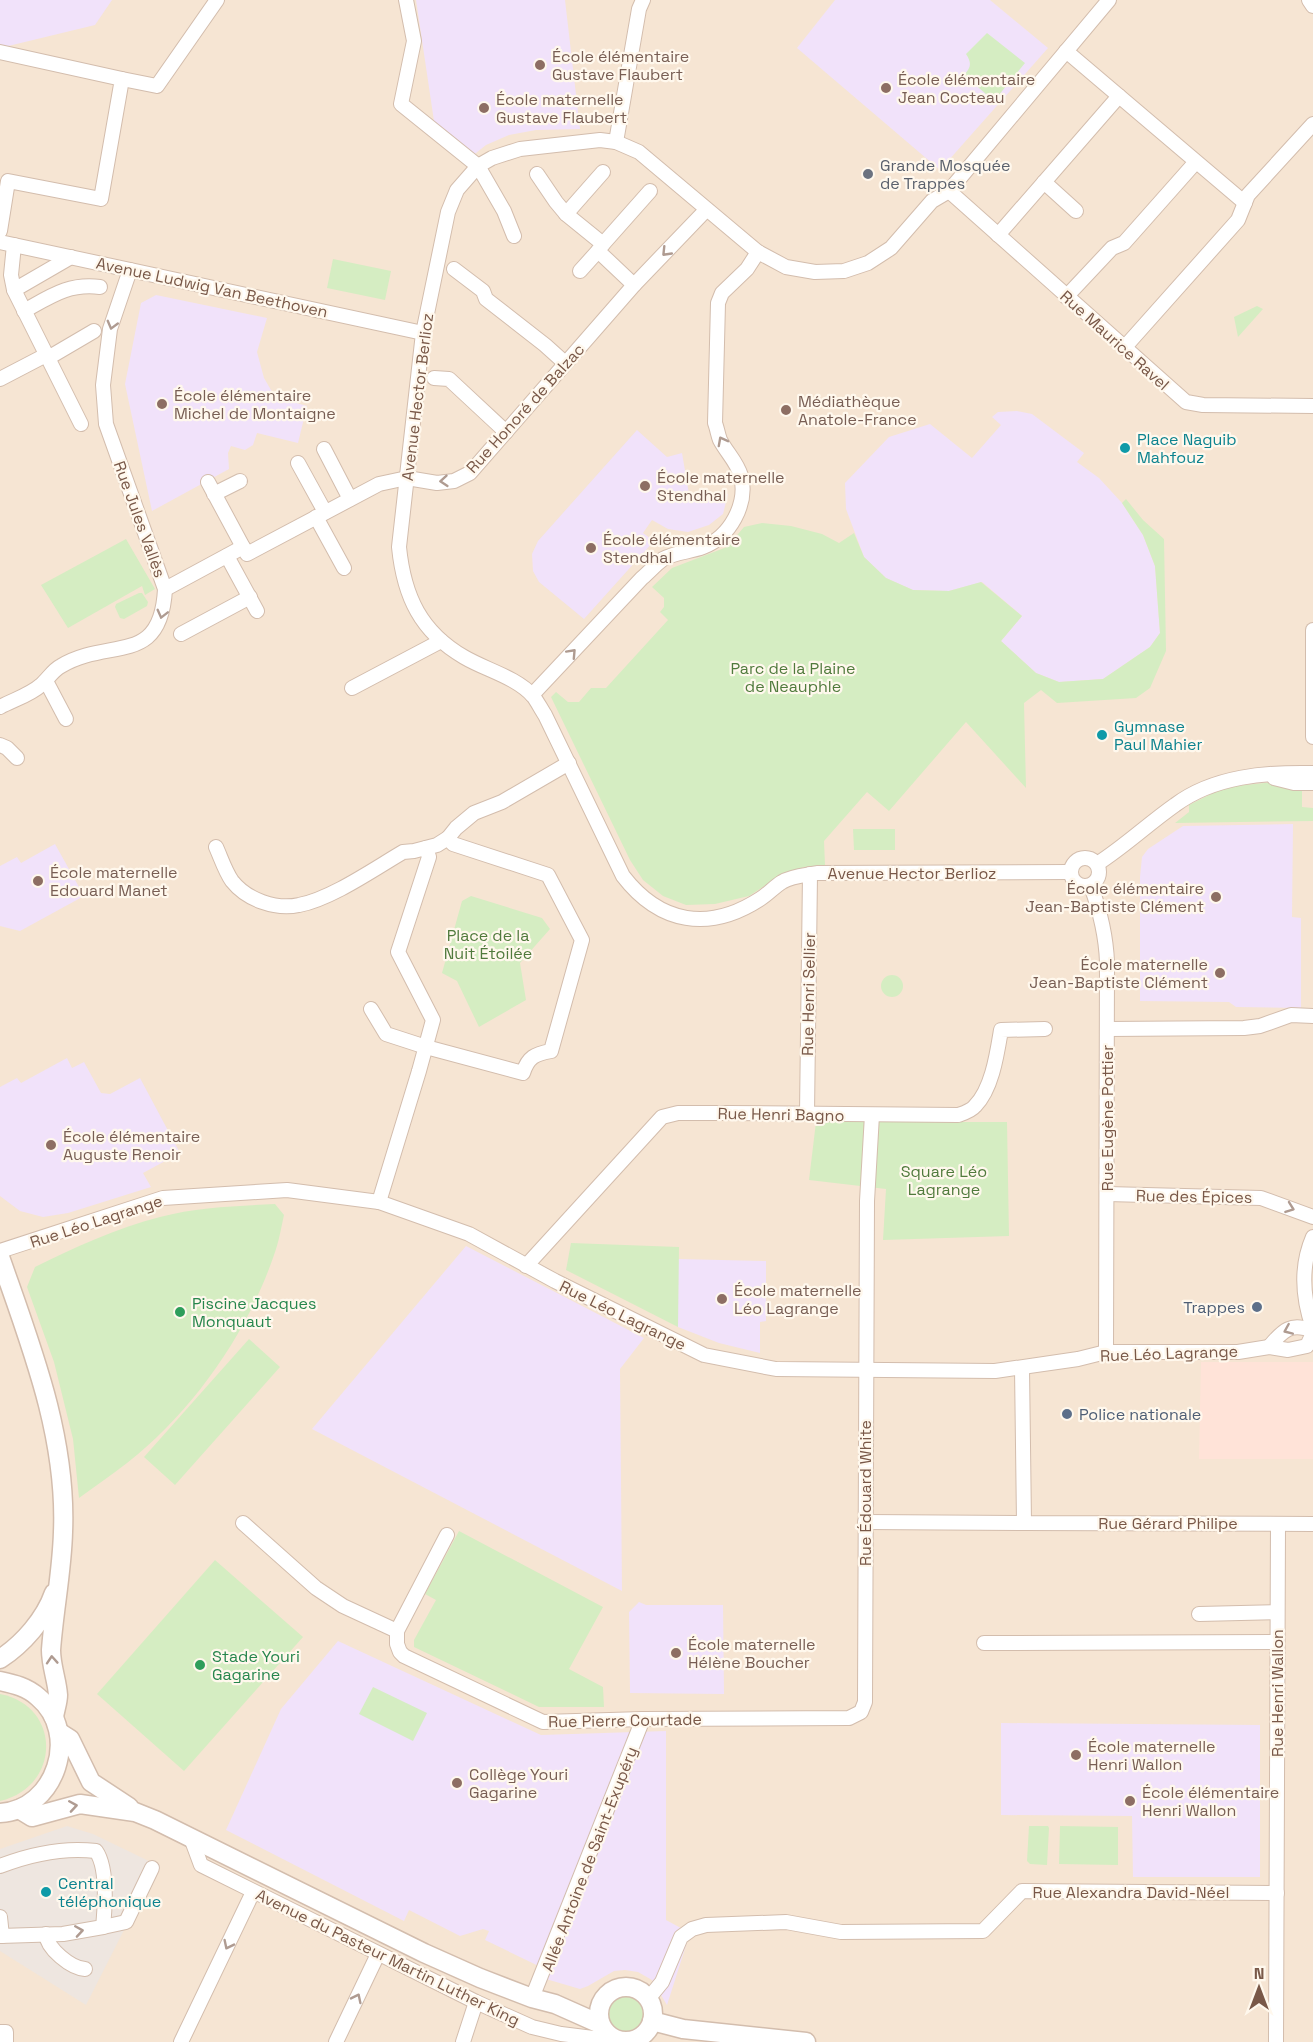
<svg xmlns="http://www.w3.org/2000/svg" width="1313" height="2042" viewBox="0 0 1313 2042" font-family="'Space Grotesk',sans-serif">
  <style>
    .residential { fill: #f6e5d3 }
    .commercial { fill: #ffe3d8 }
    .industrial { fill: #eee6e0 }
    .education { fill: #f1e2fa }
    .green { fill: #d5edc2 }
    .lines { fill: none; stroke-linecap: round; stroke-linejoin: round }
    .minor-casing { stroke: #d3bdad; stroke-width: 16 }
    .tertiary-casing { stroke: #d3bdad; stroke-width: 21 }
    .minor { stroke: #fff; stroke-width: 14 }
    .tertiary { stroke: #fff; stroke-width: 18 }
    .oneway { stroke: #af9b91 }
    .education-dot { fill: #8d6e63; stroke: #fff8ed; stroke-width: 2 }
    .worship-dot { fill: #6b7280; stroke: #fff8ed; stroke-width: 2 }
    .culture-dot { fill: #0f9aa8; stroke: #fff8ed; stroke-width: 2 }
    .service-dot { fill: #5c6f8a; stroke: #fff8ed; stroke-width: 2 }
    .leisure-dot { fill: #2e9e5b; stroke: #fff8ed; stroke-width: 2 }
    .labels { text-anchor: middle; stroke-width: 4.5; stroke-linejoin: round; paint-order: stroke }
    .education-label { font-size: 16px; fill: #785e54; stroke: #fff8ed; text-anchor: start }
    .worship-label { font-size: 16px; fill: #5b616d; stroke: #fff8ed; text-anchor: start }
    .street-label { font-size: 16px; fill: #795848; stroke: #fff8ed }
    .culture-label { font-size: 16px; fill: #0d838f; stroke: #fff8ed; text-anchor: start }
    .park-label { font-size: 16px; fill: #507a3c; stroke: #fff8ed }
    .leisure-label { font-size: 16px; fill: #27864d; stroke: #fff8ed; text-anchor: start }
    .service-label { font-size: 16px; fill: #4e5e75; stroke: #fff8ed; text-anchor: end }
  </style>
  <rect width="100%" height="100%" fill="#fef4e5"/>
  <rect class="residential" x="0" y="0" width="1313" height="2042"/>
  <polygon class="commercial" points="1201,1362 1313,1362 1313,1459 1199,1459"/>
  <polygon class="industrial" points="67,1826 93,1834 157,1865 86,2005 0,1951 0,1849"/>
  <g class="education">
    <polygon points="0,0 112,0 95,25 0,48"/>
    <polygon points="416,0 565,0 580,129 536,130 509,135 486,145 471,157 434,121"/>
    <polygon points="835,0 990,0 1048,48 940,170 797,48"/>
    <polygon points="156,295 267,318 257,352 264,378 275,397 307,406 298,443 257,433 253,445 245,450 231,446 228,453 229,469 152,511 125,384 141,303"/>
    <polygon points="1017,411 1032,414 1084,453 1077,462 1099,478 1122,503 1143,535 1155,566 1160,633 1150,647 1103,679 1059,682 1036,673 1001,641 1022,616 982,582 949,591 913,590 886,578 864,557 846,509 845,483 889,437 930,424 972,458 1001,425 992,417 998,412"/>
    <polygon points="637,430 667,457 682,453 689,494 728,494 723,514 709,525 688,532 668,529 652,520 643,533 654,541 584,619 539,582 533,571 532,554 538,541"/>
    <polygon points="1293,824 1292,917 1301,918 1301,1008 1236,1007 1229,1002 1140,1001 1140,877 1142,857 1148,849 1183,826"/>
    <polygon points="55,844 84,896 20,931 0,926 0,866 17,857 21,863"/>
    <polygon points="67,1058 72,1068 84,1062 101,1093 110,1094 140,1078 180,1153 143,1173 151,1187 68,1213 43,1217 20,1211 0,1196 0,1087 17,1078 21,1083"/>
    <polygon points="466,1246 644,1338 620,1369 622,1591 312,1429"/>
    <polygon points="678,1259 766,1261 766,1321 760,1322 760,1353 719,1343 678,1327"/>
    <polygon points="639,1602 646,1605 723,1605 724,1694 630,1693 629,1612"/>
    <polygon points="338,1641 541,1735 666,1731 666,1920 690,1933 667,2005 652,1980 638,1972 625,1970 614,1971 588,1986 580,1989 546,1979 549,1971 485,1940 489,1931 483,1929 460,1936 409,1910 404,1921 226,1830 281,1709"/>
    <polygon points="1001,1723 1260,1725 1260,1877 1133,1877 1132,1816 1001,1815"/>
  </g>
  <g class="green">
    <path d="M987,33l38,30 -31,38 -30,-26c7,-7 8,-12 2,-21z"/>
    <polygon points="333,259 391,271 385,300 327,288"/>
    <polygon points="1257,306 1263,309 1238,337 1234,317"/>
    <polygon points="1126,499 1143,520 1164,539 1166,651 1150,688 1136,698 1057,703 1041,690 1024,703 1026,788 966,722 889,811 867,792 824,841 825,865 804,867 777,878 749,896 715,904 686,905 663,896 643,880 630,860 551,697 556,692 568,702 579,702 591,688 606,688 668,620 660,612 664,607 664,598 652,587 672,568 727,547 744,527 762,523 791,526 822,534 839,543 854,533 864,557 886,578 913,590 949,591 981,582 1022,616 1001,641 1036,673 1059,682 1103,679 1150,647 1160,633 1155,566 1143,535 1122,503"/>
    <polygon points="126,539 155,589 145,595 142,586 68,628 41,585"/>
    <polygon points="139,593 142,593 148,602 147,606 124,619 120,618 115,607 116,604"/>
    <polygon points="1275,782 1302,789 1302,807 1313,808 1313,821 1175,823 1189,812 1189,805 1225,787"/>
    <polygon points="853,829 895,829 895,850 854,850"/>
    <polygon points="471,896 542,918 550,929 520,963 526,1000 479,1027 457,981 442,973 462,901"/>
    <circle cx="892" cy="986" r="11"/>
    <polygon points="816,1122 1007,1122 1009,1236 883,1240 886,1189 809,1180"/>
    <path d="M275,1204l9,11c-3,13 -5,27 -10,40 -27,79 -81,156 -147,208 -15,12 -32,23 -48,35l-6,-59 -19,-77 -27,-75 8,-20c41,-20 81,-39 125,-50 38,-10 77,-11 115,-13z"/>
    <polygon points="571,1243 679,1247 678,1327 566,1270"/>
    <polygon points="249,1339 280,1367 175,1485 144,1457"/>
    <polygon points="459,1531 603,1607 569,1669 603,1687 604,1707 539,1707 414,1647 414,1640 436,1600 425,1594"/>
    <polygon points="215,1560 303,1637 184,1771 97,1694"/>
    <polygon points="373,1687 427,1713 413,1741 359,1714"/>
    <path d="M0,1694c62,12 61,93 0,107z"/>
    <polygon points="1029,1826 1048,1826 1049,1828 1047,1865 1030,1864 1027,1861"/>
    <polygon points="1060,1826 1118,1827 1118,1865 1059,1864"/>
    <circle cx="625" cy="2014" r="18"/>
  </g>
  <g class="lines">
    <defs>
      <g id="minor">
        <polyline points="406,0 414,41 401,104 478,166 504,211 514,236"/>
        <polyline points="1309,0 1313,6"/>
        <polyline points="1066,51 1245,203"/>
        <polyline points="0,52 122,79 101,199 8,181 0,231"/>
        <polyline points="122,79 157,86 217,0"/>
        <polyline points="616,142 639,9 643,0"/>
        <polyline points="537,174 556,202 566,214 603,244 598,251 634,285"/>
        <polyline points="1044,182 1076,211"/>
        <polyline points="949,191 1186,402 1203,405 1313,406"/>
        <polyline points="566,214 603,172"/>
        <polyline points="998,235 1119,96"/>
        <polyline points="0,242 423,333"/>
        <polyline points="603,244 650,191"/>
        <polyline points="14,245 11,275 14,290"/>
        <polyline points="71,257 14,290 81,424"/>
        <polyline points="454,269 483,291 486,299 545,345 565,363"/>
        <polyline points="580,271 598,251"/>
        <polyline points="1066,297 1112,248 1124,243 1194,164"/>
        <path d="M24,311c27,-15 45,-28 76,-24"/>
        <polyline points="1124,348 1238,220 1248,195 1313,124"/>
        <polyline points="48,358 94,331"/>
        <polyline points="434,378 449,379 506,432"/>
        <polyline points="0,379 46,355"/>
        <polyline points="324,449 350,499"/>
        <polyline points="298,463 325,512"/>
        <polyline points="208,482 243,547"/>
        <polyline points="214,494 240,481"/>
        <polyline points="316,517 344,568"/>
        <polyline points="227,556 257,611"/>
        <polyline points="169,587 243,547 247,554 379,484 407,478 437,483 454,481 470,473 634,285 706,210"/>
        <polyline points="1313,630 1313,737"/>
        <polyline points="181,634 250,597"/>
        <polyline points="46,681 66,719"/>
        <polyline points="352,688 441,641"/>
        <path d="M532,695l110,-117c7,-6 14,-14 21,-19 13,-7 27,-7 40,-12 27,-10 45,-43 38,-71 -4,-14 -14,-23 -21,-36 -2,-5 -3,-12 -5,-17l3,-120 4,-10 25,-24 11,-17"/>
        <path d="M0,707c13,-7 30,-12 41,-22 7,-6 12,-15 20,-19 49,-29 100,1 104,-77l-59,-165 -3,-39 7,-56 20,-59"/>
        <polyline points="0,745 7,748 17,758"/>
        <polyline points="1274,778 1294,783 1313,783"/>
        <path d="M216,847c5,11 9,24 16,34 15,19 44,29 67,24 32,-6 75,-36 104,-53l11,-1 23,-6 11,-7 8,-10 18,-15 28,-11 67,-39"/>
        <circle cx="1085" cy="872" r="14"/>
        <path d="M1097,864c28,-18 51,-40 78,-59 39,-29 91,-33 138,-32"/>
        <path d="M1070,872l-253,1c-10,2 -26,3 -35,9 -8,5 -14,12 -22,17 -51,33 -100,25 -137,-23l-78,-161c-4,-6 -8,-14 -12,-19 -17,-19 -47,-26 -69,-39 -43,-25 -60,-60 -65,-110l24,-214 25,-121 9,-22 21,-24 14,-8 28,-9 80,-9 16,2 23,10 119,100 28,15 29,5 29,-1 24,-8 23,-15 41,-47 17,-10 160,-191"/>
        <path d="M1091,886c9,25 15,49 16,76l-1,390"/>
        <path d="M371,1009l15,25 40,13 97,26c5,-16 12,-19 28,-22l31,-111 -34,-65 -95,-31 -5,-6"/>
        <polyline points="1108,1029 1244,1028 1260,1026 1291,1015 1313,1016"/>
        <polyline points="807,1114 810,874"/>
        <polyline points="1107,1194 1261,1198 1313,1217"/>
        <polyline points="379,1202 419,1071 433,1020 398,952 429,857 426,848"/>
        <path d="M1313,1237c-13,30 -10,62 0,91"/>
        <polyline points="0,1251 163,1198 287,1190 379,1202 469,1234 555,1281 704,1355 776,1369 995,1371 1078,1359 1106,1352 1238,1352 1269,1347 1288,1350 1307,1346 1313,1333"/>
        <path d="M526,1266l136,-149 16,-4h51l229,2c6,-2 13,-4 17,-9 17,-17 22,-52 26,-76l44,-1"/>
        <path d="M1269,1347c14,-17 22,-25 44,-16"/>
        <polyline points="1022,1368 1024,1523 1313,1524"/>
        <polyline points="865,1522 1024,1523"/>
        <polyline points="243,1523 316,1588 343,1606 397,1631"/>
        <polyline points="447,1535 397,1631 397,1644 400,1652 404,1656 543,1722 643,1719 849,1718 861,1712 865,1702 867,1201 872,1115"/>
        <polyline points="1199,1614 1277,1612"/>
        <polyline points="984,1643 1277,1642"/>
        <polyline points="191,1838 201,1865 476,2002 532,2027 561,2034 593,2038 607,2035"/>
        <path d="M0,1866c31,-12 63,-19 96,-15 12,17 9,56 7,76l-40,7 -63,2"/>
        <polyline points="0,1917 2,1936"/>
        <polyline points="103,1927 126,1922 152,1868"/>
        <path d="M46,1934c1,15 25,34 39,35"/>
        <polyline points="532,1998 643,1719"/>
        <polyline points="648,1999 662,1982 681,1937 692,1929 706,1925 786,1922 841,1932 983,1931 1022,1891 1277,1893"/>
        <polyline points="0,2032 6,2032 6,2042"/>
        <polyline points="635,2040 639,2042"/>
        <polyline points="181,2042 253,1892"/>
        <polyline points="336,2042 378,1954"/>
        <polyline points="463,2042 476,2002"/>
        <polyline points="615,2042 616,2040"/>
        <polyline points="1276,2042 1278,1524"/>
      </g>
      <g id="tertiary">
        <path d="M0,1257c31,89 67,179 63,275 -1,39 -9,78 -12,118 0,16 6,30 7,45 0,7 -3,15 -4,22"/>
        <path d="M0,1659c23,-15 45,-40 54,-66"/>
        <path d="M0,1681c14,3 27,6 38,16 43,36 18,113 -38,116"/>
        <polyline points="59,1732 70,1739 91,1782 129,1807"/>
        <polyline points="19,1809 32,1817 80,1804 135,1812 155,1820 424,1953 480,1978 532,1998 555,2004 600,2024"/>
        <circle cx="626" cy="2014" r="27"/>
        <polyline points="652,2021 683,2029 806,2042"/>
      </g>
    </defs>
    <use href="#minor" class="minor-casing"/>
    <use href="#tertiary" class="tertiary-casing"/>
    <use href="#minor" class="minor"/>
    <use href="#tertiary" class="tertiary"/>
  </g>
  <defs><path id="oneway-chevron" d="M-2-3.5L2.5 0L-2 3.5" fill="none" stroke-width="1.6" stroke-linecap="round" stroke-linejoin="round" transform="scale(1.5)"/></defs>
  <g class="oneway">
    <use href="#oneway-chevron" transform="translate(666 252) rotate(134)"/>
    <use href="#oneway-chevron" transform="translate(112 325) rotate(105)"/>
    <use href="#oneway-chevron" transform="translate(722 441) rotate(-118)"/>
    <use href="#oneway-chevron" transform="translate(444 481) rotate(175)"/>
    <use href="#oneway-chevron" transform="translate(162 614) rotate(104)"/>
    <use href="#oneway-chevron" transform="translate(572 653) rotate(-47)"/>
    <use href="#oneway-chevron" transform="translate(1290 1208) rotate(20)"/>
    <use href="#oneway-chevron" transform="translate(1288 1330) rotate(157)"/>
    <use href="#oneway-chevron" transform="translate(52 1660) rotate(-94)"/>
    <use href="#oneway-chevron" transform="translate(73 1806) rotate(-9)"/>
    <use href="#oneway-chevron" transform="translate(79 1931) rotate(-9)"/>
    <use href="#oneway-chevron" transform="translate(228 1945) rotate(116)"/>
    <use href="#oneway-chevron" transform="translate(357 1998) rotate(-64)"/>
  </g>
  <g class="education-dot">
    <circle cx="540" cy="65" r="6"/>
    <circle cx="886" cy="88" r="6"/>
    <circle cx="484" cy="108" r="6"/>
    <circle cx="162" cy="404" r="6"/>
    <circle cx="786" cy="410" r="6"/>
    <circle cx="645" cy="486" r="6"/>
    <circle cx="591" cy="548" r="6"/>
    <circle cx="38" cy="881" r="6"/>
    <circle cx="1216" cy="897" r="6"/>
    <circle cx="1220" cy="973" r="6"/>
    <circle cx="51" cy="1145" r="6"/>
    <circle cx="722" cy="1299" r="6"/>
    <circle cx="676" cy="1653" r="6"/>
    <circle cx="1076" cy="1755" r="6"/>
    <circle cx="457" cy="1783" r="6"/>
    <circle cx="1130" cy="1801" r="6"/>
  </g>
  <circle class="worship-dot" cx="868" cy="174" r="6"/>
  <g class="culture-dot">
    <circle cx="1125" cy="448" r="6"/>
    <circle cx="1102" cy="735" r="6"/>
    <circle cx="46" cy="1892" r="6"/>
  </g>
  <g class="service-dot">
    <circle cx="1257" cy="1307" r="6"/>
    <circle cx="1067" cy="1414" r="6"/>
  </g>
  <g class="leisure-dot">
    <circle cx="180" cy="1312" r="6"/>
    <circle cx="200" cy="1665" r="6"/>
  </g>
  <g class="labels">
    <g class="education-label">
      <text x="552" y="62">École élémentaire<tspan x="552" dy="18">Gustave Flaubert</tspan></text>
      <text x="898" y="85">École élémentaire<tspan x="898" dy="18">Jean Cocteau</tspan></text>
      <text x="496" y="105">École maternelle<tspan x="496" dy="18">Gustave Flaubert</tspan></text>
      <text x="174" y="401">École élémentaire<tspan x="174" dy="18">Michel de Montaigne</tspan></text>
      <text x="798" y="407">Médiathèque<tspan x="798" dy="18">Anatole-France</tspan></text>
      <text x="657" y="483">École maternelle<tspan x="657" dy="18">Stendhal</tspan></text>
      <text x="603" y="545">École élémentaire<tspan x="603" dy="18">Stendhal</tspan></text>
      <text x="50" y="878">École maternelle<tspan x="50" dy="18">Edouard Manet</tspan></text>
      <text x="1204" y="894" text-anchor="end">École élémentaire<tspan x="1204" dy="18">Jean-Baptiste Clément</tspan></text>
      <text x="1208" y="970" text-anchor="end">École maternelle<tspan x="1208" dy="18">Jean-Baptiste Clément</tspan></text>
      <text x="63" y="1142">École élémentaire<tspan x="63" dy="18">Auguste Renoir</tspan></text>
      <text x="734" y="1296">École maternelle<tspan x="734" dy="18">Léo Lagrange</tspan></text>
      <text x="688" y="1650">École maternelle<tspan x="688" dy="18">Hélène Boucher</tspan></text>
      <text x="1088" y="1752">École maternelle<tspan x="1088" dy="18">Henri Wallon</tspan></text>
      <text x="469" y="1780">Collège Youri<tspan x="469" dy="18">Gagarine</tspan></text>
      <text x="1142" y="1798">École élémentaire<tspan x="1142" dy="18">Henri Wallon</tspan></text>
    </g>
    <g class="worship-label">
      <text x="880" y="171">Grande Mosquée<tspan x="880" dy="18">de Trappes</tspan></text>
    </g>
    <g class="street-label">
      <text transform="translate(212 287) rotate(12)" y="6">Avenue Ludwig Van Beethoven</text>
      <text transform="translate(1115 340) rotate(42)" y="6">Rue Maurice Ravel</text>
      <text transform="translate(417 397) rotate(-83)" y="6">Avenue Hector Berlioz</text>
      <text transform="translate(525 408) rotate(-48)" y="6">Rue Honoré de Balzac</text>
      <text transform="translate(140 519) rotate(70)" y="6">Rue Jules Vallès</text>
      <text x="912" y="879">Avenue Hector Berlioz</text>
      <text transform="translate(808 994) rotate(-89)" y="6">Rue Henri Sellier</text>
      <text transform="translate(781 1114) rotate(1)" y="6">Rue Henri Bagno</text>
      <text transform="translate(1107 1118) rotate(-90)" y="6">Rue Eugène Pottier</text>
      <text transform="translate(1194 1196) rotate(1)" y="6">Rue des Épices</text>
      <text transform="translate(96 1221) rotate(-18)" y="6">Rue Léo Lagrange</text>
      <text transform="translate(623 1315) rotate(26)" y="6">Rue Léo Lagrange</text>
      <text transform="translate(1169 1353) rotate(-2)" y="6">Rue Léo Lagrange</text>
      <text transform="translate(865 1493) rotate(-90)" y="6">Rue Édouard White</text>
      <text x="1168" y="1529">Rue Gérard Philipe</text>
      <text transform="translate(1277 1693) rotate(-90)" y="6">Rue Henri Wallon</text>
      <text transform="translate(625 1720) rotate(-1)" y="6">Rue Pierre Courtade</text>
      <text transform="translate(589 1859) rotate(-69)" y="6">Allée Antoine de Saint-Exupéry</text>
      <text x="1131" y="1898">Rue Alexandra David-Néel</text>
      <text transform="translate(388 1957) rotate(26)" y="6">Avenue du Pasteur Martin Luther King</text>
    </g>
    <g class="culture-label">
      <text x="1137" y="445">Place Naguib<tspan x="1137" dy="18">Mahfouz</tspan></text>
      <text x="1114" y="732">Gymnase<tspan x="1114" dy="18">Paul Mahier</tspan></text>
      <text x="58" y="1889">Central<tspan x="58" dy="18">téléphonique</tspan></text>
    </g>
    <g class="park-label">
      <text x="793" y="674">Parc de la Plaine<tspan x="793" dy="18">de Neauphle</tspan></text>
      <text x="488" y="941">Place de la<tspan x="488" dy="18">Nuit Étoilée</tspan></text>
      <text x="944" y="1177">Square Léo<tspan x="944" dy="18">Lagrange</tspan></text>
    </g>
    <g class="leisure-label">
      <text x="192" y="1309">Piscine Jacques<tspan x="192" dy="18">Monquaut</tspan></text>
      <text x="212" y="1662">Stade Youri<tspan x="212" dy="18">Gagarine</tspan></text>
    </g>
    <g class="service-label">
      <text x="1245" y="1313">Trappes</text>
      <text x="1079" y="1420" text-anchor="start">Police nationale</text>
    </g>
  </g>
  <g transform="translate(1259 1988)" stroke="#fff8ed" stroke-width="4.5" paint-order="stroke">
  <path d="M0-4.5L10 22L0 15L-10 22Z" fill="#795848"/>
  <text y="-9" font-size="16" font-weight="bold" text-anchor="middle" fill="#795848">N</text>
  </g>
</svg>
